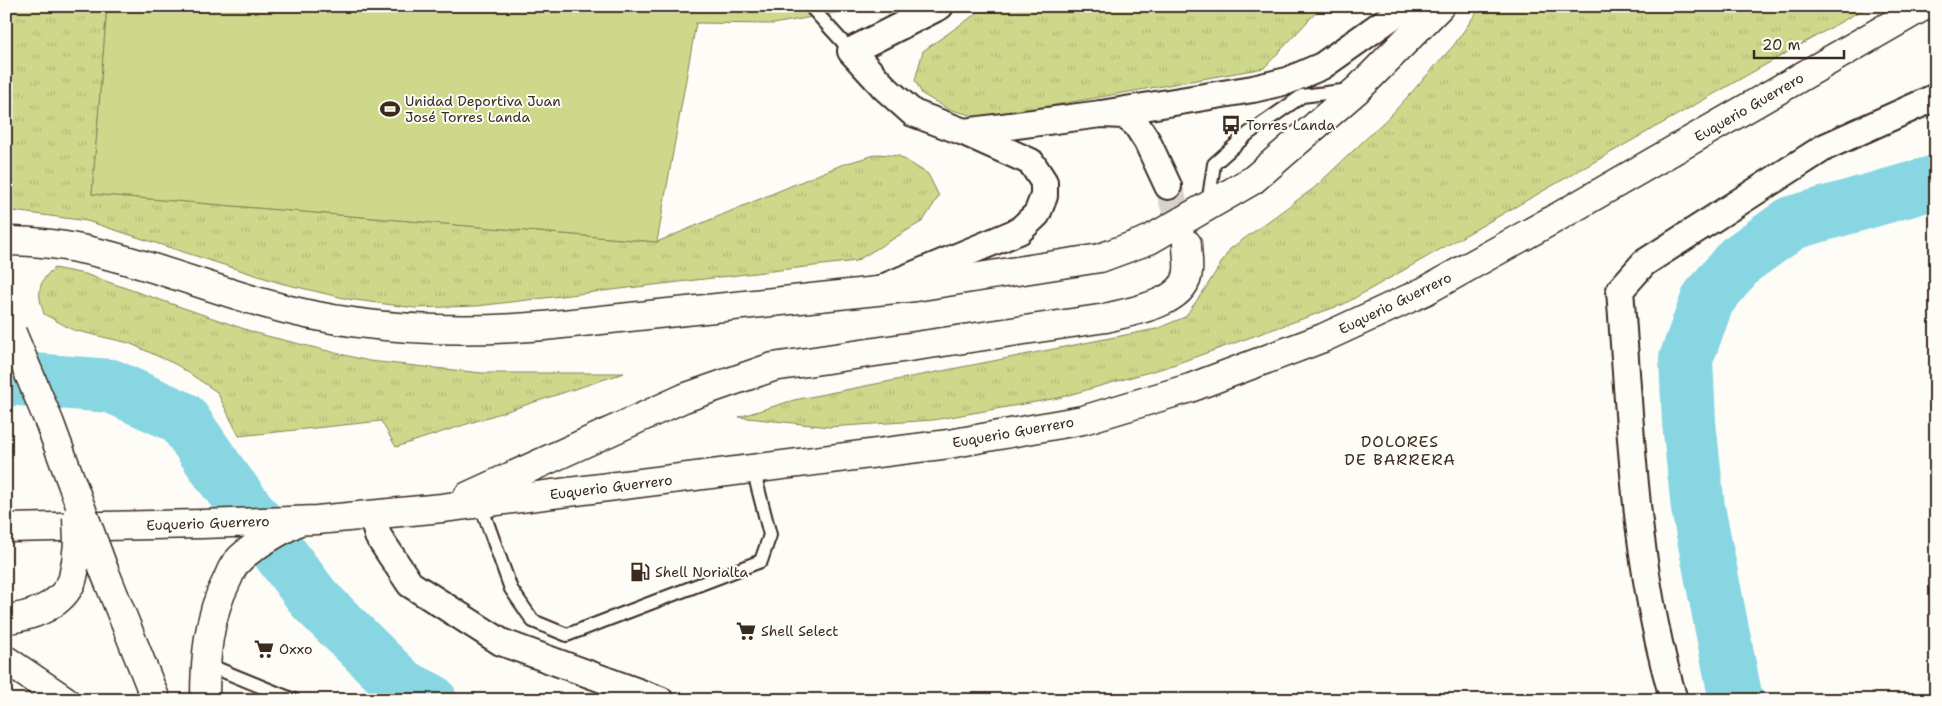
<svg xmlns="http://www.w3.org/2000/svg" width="1942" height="706" viewBox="0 0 1942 706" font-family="'Shantell Sans',sans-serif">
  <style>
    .grass { fill: url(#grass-tufts); stroke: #848154 }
    .green { fill: #cdd88b; stroke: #848154 }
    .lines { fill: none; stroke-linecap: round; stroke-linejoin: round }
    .river { stroke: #87d6e2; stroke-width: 54 }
    .primary-tunnel { stroke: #d6d2cc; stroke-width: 28; stroke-dasharray: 28 14; stroke-linecap: butt }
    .lane-casing { stroke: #3b2a1e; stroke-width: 16 }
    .street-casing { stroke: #3b2a1e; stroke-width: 30 }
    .primary-casing { stroke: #3b2a1e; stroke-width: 31 }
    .lane { stroke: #fdfcf7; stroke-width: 12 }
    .street { stroke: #fdfcf7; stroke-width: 26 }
    .primary { stroke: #fdfcf7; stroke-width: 28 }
    .primary-bridge-casing { stroke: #3b2a1e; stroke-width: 31; stroke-linecap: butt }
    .primary-bridge { stroke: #fdfcf7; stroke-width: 28 }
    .labels { text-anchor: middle; stroke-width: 4; stroke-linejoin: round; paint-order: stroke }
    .poi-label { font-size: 14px; fill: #3b2a1e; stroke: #fdfcf7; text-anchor: start }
    .street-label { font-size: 14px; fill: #3b2a1e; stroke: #fdfcf7 }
    .quarter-label { font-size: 16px; letter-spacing: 1px; fill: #3b2a1e; stroke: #fdfcf7 }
  </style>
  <defs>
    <pattern id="grass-tufts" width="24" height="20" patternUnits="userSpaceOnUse" patternTransform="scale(1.25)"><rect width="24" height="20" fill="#cdd88b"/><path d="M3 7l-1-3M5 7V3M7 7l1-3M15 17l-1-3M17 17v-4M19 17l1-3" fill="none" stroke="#b1ba78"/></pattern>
  </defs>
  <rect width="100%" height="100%" fill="#fdfcf7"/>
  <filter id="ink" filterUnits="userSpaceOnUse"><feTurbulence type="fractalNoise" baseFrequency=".02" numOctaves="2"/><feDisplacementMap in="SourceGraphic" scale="10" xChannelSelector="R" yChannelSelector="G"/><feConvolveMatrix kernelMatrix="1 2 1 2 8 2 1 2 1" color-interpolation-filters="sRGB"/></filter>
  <g filter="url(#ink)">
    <g class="grass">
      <polygon points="6,6 107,6 92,194 657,242 841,165 878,154 899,156 928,174 939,196 923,221 856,261 477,306 415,308 348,299 280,283 87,221 6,210"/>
      <polygon points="987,6 1322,6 1264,68 982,118 948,109 922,94 915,80 923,51"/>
      <polygon points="1481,6 1869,6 1344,304 1167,367 1058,398 933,420 829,427 739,417 794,400 1156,329 1185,317 1205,289 1230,249 1314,188 1392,114 1454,45"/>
      <path d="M54,268l31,6 174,60 110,27 113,12h142l-228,74 -15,-26 -142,15 -22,-44 -40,-27 -48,-22 -56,-13 -29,-16c-7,-21 -7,-31 10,-46z"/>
    </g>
    <polygon class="green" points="107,6 874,6 773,24 696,23 657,242 92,194"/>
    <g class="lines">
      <g class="river">
        <polyline points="6,378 111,386 182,418 219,472 315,600 402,686 430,700"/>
        <polyline points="1736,700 1698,508 1689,422 1686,359 1708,299 1740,260 1792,223 1936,182"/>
      </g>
      <polyline class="primary-tunnel" points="1168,186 1187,244"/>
      <defs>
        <g id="lane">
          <polyline points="810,6 851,51"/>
          <polyline points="1208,204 1214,164 1249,133 1302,96 1350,90"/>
          <polyline points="480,503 511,589 533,621 567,635 761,561 770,535 753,469"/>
          <polyline points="206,664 294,700"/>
        </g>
        <g id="street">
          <polyline points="1101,114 1253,89 1287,81 1322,66 1407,6"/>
          <polyline points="964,132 1101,114 1124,115 1136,124 1147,141 1168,186"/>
          <polyline points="887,286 1019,231 1037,214 1044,196 1044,182 1031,162 964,132 913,113 885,88 851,51 940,6"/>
          <polyline points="372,515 378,536 410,584 501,642 660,700"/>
          <path d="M1674,700c-40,-132 -43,-273 -54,-410l24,-27 181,-116 111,-50"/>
        </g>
        <g id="primary">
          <path d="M6,241c90,0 172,38 257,62 92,27 186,31 281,23l371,-39 185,-29 49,-18 104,-60 106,-92 81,-82"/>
          <path d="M468,496l216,-98 89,-31 333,-49c25,-7 80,-14 82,-47 1,-8 -1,-18 -1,-27"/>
          <polyline points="6,528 202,524 317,520 442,508 949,444 1083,420 1190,388 1323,338 1425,291 1556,218 1924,6"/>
          <polyline points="104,570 156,700"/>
          <path d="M6,619c24,-2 52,-12 64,-34 4,-6 4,-16 6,-23"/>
          <polyline points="6,660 65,700"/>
          <path d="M205,700c0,-41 3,-83 22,-120 3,-6 5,-13 9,-17 12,-15 44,-32 61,-41"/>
        </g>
      </defs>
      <use href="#lane" class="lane-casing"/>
      <use href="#street" class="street-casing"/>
      <use href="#primary" class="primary-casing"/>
      <use href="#lane" class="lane"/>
      <use href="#street" class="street"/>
      <use href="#primary" class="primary"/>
      <defs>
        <g id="primary-bridge">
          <polyline points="12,333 50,424 104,570"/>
          <polyline points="76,562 78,543 77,517"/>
        </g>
      </defs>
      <use href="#primary-bridge" class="primary-bridge-casing"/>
      <use href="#primary-bridge" class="primary-bridge"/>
    </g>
  </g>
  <defs>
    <symbol id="stadium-bare" viewBox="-9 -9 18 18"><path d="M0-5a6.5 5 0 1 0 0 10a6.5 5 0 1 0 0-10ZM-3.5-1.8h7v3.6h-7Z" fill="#3b2a1e" stroke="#fdfcf7" stroke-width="2.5" paint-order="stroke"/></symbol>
    <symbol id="bus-bare" viewBox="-9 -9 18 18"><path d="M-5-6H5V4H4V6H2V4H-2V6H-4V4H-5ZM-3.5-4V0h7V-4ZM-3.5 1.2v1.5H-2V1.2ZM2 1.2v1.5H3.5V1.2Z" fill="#3b2a1e" stroke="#fdfcf7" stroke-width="2.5" paint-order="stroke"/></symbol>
    <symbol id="fuel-bare" viewBox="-9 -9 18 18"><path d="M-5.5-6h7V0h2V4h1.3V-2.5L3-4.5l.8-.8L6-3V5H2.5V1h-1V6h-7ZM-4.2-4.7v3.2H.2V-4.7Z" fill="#3b2a1e" stroke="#fdfcf7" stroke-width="2.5" paint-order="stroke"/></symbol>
    <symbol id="supermarket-bare" viewBox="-9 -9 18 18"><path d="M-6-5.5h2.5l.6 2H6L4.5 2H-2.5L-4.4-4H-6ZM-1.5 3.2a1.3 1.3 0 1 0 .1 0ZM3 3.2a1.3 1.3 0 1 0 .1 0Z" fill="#3b2a1e" stroke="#fdfcf7" stroke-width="2.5" paint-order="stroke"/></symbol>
  </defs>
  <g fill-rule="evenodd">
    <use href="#stadium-bare" x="376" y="95" width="28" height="28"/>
    <use href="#bus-bare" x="1217" y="111" width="28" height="28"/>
    <use href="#fuel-bare" x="626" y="558" width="28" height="28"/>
    <use href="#supermarket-bare" x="732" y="617" width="28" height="28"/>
    <use href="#supermarket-bare" x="250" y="635" width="28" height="28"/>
  </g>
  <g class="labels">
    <g class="poi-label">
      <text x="405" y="106">Unidad Deportiva Juan<tspan x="405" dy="16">José Torres Landa</tspan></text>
      <text x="1246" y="130">Torres Landa</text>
      <text x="655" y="577">Shell Norialta</text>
      <text x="761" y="636">Shell Select</text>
      <text x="279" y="654">Oxxo</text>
    </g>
    <g class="street-label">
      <text transform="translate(1749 107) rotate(-30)" y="5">Euquerio Guerrero</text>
      <text transform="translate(1395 303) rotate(-26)" y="5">Euquerio Guerrero</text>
      <text transform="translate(1013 432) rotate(-10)" y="5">Euquerio Guerrero</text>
      <text transform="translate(611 487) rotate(-7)" y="5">Euquerio Guerrero</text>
      <text transform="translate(208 523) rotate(-2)" y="5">Euquerio Guerrero</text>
    </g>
    <g class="quarter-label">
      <text x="1400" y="447">DOLORES<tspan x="1400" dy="18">DE BARRERA</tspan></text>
    </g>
  </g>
  <rect width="1942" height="706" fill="none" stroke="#fdfcf7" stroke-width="25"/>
  <rect x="12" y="12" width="1917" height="681" fill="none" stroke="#3b2a1e" stroke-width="2" filter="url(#ink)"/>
  <path d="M1754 50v8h90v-8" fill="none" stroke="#3b2a1e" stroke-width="2.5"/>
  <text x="1762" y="50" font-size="15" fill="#3b2a1e" stroke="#fdfcf7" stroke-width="4" paint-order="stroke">20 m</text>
</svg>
